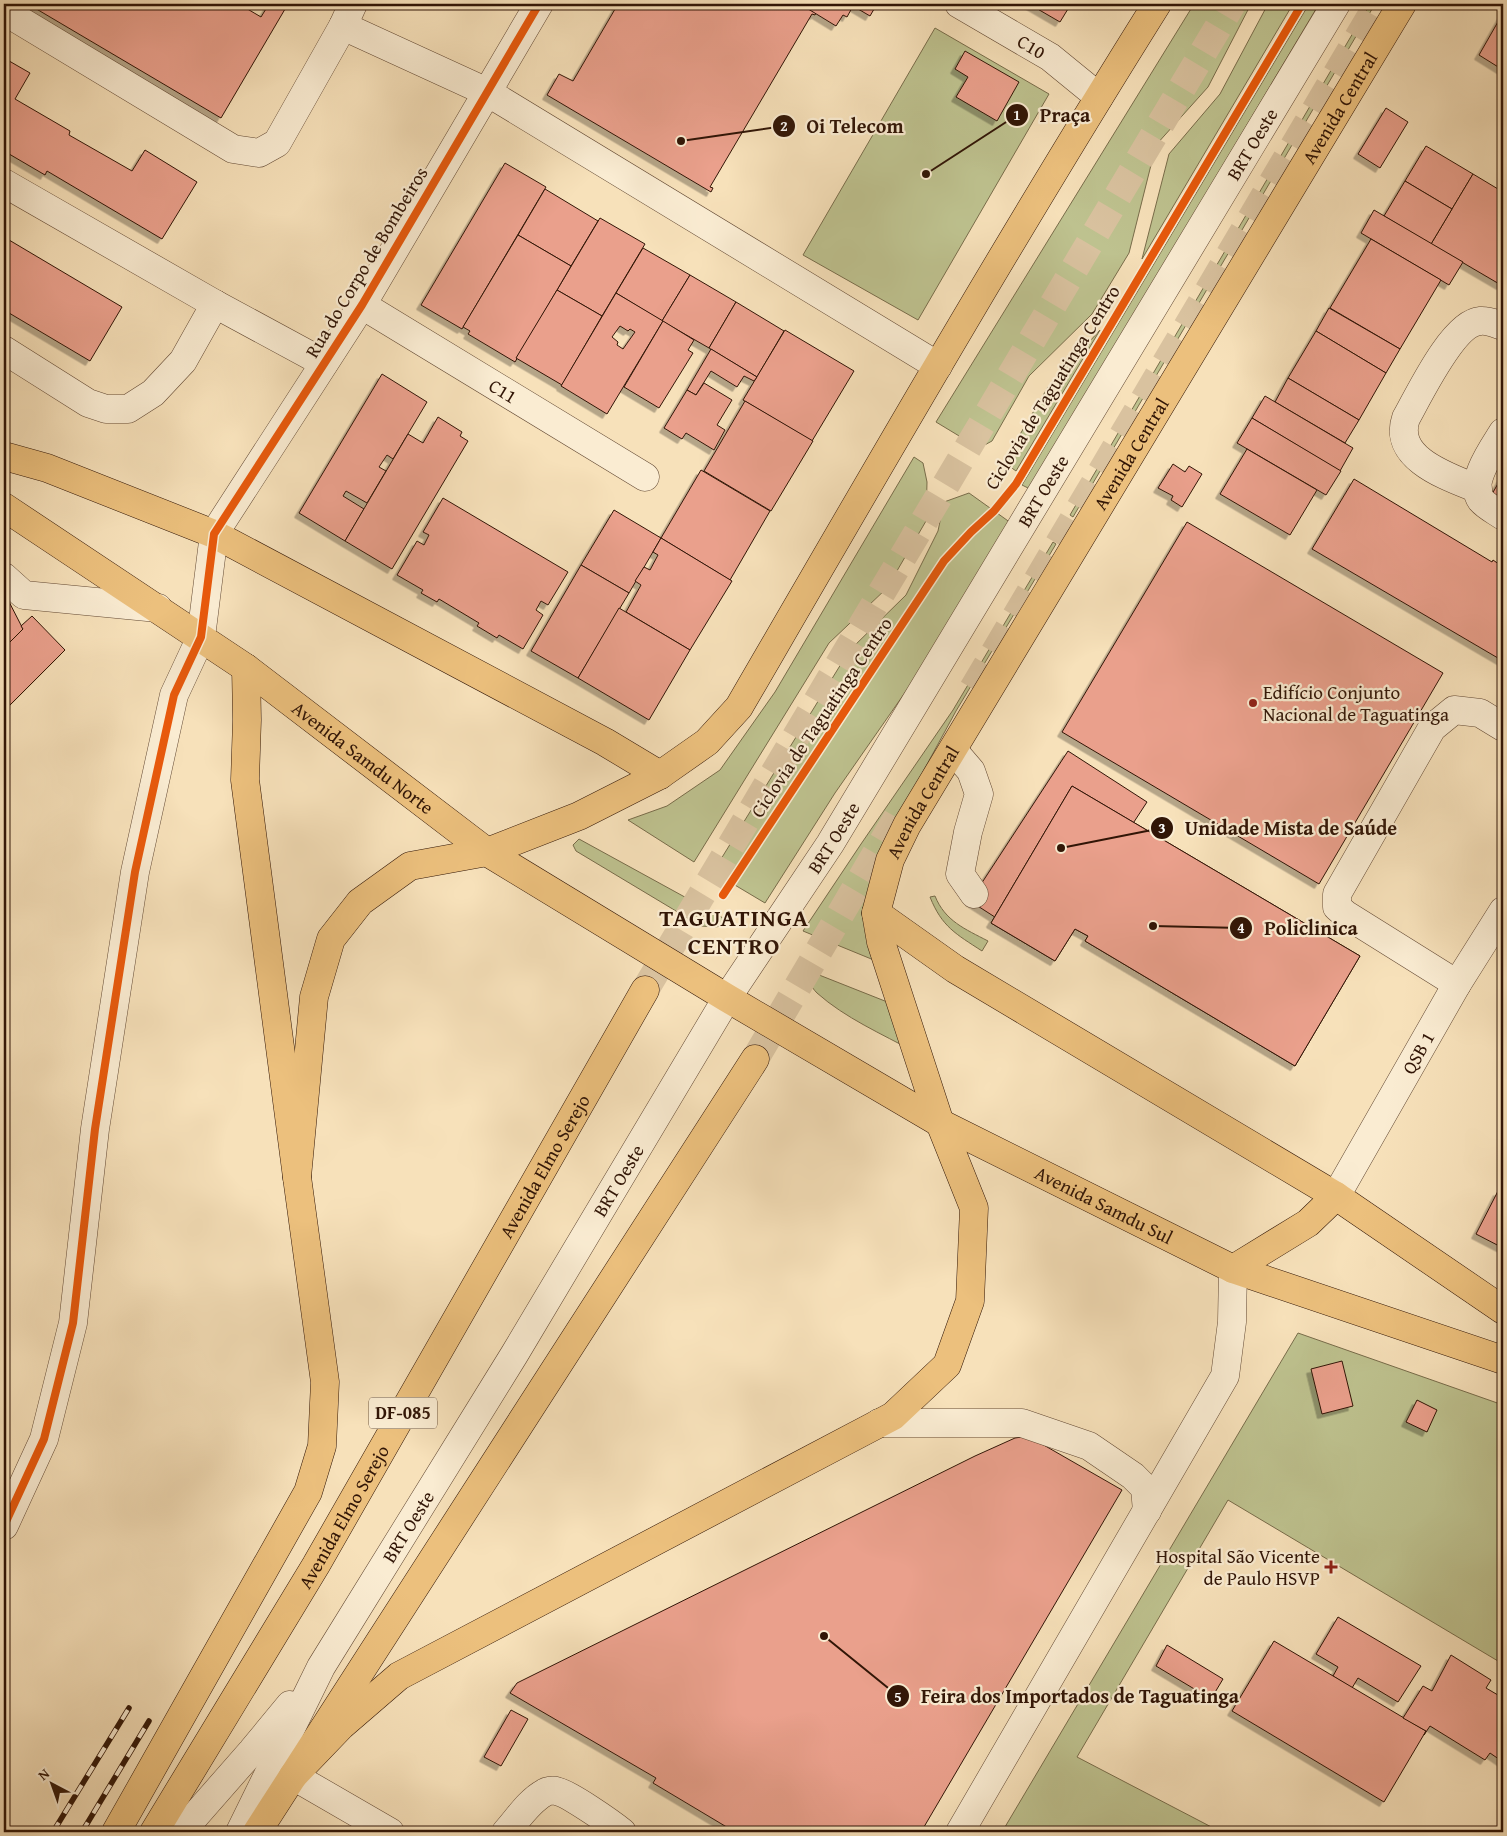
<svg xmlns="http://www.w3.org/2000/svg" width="1507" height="1836" viewBox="0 0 1507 1836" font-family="'Gentium Book Plus',serif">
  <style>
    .green { fill: #bec28f; stroke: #786c4a }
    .building { fill: #eaa08c; stroke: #311506; fill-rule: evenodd; filter: url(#shadow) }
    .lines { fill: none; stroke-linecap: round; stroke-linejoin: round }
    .major-tunnel { stroke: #d9c29f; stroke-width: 28; stroke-dasharray: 28 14; stroke-linecap: butt }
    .minor-casing { stroke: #624833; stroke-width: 29 }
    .major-casing { stroke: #311506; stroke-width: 29 }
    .minor { stroke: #faecd2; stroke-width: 28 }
    .major { stroke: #ecc07d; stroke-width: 28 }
    .rail-casing { stroke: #311506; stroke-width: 5.5 }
    .rail { stroke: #faecd2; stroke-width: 4; stroke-dasharray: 11; stroke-linecap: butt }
    .cycleway-casing { stroke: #faecd2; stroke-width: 11 }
    .cycleway { stroke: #e8590c; stroke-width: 8 }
    .poi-dot { fill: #8f2418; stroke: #faecd2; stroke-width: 2 }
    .labels { text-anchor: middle; stroke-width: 4.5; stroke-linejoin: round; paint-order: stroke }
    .shield { fill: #faecd2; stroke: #6d5643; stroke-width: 1 }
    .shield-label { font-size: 18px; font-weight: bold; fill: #311506 }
    .street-label { font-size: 19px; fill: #311506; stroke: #faecd2 }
    .poi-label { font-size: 19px; fill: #311506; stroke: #faecd2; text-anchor: start }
    .district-label { font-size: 24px; font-weight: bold; letter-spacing: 1px; fill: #311506; stroke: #faecd2 }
    .leader { fill: none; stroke: #311506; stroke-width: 2 }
    .callout-dot { fill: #311506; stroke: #faecd2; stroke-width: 2 }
    .mark-label { font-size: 15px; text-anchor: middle; font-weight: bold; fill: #fff }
    .callout-label { font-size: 20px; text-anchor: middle; font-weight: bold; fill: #311506; stroke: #faecd2; stroke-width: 4.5; stroke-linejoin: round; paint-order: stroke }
  </style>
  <defs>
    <filter id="shadow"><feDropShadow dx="-4.5" dy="4.5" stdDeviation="0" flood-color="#0004"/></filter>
  </defs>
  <rect width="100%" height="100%" fill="#f7e1ba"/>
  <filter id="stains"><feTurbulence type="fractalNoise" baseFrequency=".004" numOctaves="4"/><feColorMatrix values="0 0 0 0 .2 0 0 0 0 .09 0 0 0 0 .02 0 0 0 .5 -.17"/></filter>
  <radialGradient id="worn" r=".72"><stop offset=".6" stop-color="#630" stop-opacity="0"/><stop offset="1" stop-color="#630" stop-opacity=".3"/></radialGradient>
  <g class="green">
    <polygon points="1194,4 1251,4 1208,87 1156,145 1129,253 1092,314 1029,376 992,441 979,448 936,422"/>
    <polygon points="1268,4 1293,4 1142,259 1169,154 1220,94"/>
    <polygon points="1309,4 1319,4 1030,489 1022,485"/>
    <polygon points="1370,4 1375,4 1073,517 1070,515"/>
    <polygon points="935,28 1049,94 918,320 803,255"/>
    <polygon points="1100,330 1016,471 1009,466 1009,453 1048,387"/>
    <polygon points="914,457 923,463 927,482 926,521 887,588 829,643 694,862 628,820 667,806 720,770 775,692"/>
    <polygon points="969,493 1011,523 927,661 835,793 765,903 713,872 849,651 906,595 938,531 944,502"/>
    <polygon points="1053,542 1056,544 956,711 882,847 886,965 803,931 861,844 953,710"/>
    <polygon points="579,839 734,924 715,927 701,926 576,851 573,845"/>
    <path d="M935,896c10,25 30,33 53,45l-6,10c-26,-17 -40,-24 -52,-54z"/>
    <path d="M804,969l96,38 15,45c-33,-18 -70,-34 -98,-59 -7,-7 -10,-15 -13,-24z"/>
    <polygon points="1298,1333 1503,1405 1503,1664 1228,1500 1077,1757 1221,1832 1002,1832"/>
  </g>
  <g class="building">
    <polygon points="28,4 239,4 261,17 269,4 288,4 221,118"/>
    <polygon points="618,4 800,4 816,13 815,15 812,14 710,187 713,188 711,192 547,95 559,74 573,81"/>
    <polygon points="800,4 877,4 870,16 853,6 847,17 843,15 836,26"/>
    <polygon points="1029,4 1071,4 1060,22"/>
    <polygon points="1503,13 1503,70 1479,55"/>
    <polygon points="965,51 1019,82 997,121 956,97 968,77 955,69"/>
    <polygon points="4,58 30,73 15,99 70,131 69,135 132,171 145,150 197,182 162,239 47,171 45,175 4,151"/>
    <polygon points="1386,108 1408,122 1380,168 1358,154"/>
    <polygon points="1426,146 1473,174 1452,209 1405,181"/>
    <polygon points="505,163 546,187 462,329 421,305"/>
    <polygon points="1473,174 1503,192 1503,281 1501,285 1431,244"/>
    <polygon points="1405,181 1452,209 1431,244 1384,216"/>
    <polygon points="545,189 598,221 571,266 518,235"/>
    <polygon points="1374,210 1463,262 1449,285 1361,233"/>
    <polygon points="600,218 645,244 602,316 557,290"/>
    <polygon points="518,235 571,266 515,362 468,334 470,331 463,327"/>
    <polygon points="4,237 122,307 90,361 4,310"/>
    <polygon points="1371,239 1441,280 1400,349 1330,308"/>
    <polygon points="643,248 690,275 662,321 616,293"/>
    <polygon points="690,275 736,302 709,348 662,321"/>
    <polygon points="557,290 602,316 562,385 516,358"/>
    <path d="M616,293l47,28 -56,93 -46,-28zM620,326l8,5 2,-2 5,3 -12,17 -6,-4 1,-3 -6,-5z"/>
    <polygon points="736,302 784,331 757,377 709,348"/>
    <polygon points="1329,308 1400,349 1386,373 1316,331"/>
    <polygon points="663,321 694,340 688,350 693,353 659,408 624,387"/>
    <polygon points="785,330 854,371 812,441 743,400"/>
    <polygon points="1316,331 1386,373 1359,420 1288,378"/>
    <polygon points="711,349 757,377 754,381 744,376 737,387 711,371 696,395 687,390"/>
    <polygon points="382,374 427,402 393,459 387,455 379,467 386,471 367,503 346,491 343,496 364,509 345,541 299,513"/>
    <polygon points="1288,378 1359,420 1345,443 1275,402"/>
    <polygon points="704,383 732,400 717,425 725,430 714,450 686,433 682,439 664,428 687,390 696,395"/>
    <polygon points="1265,396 1353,448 1340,471 1252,418"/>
    <polygon points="745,401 813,441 771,511 704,471"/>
    <polygon points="438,417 462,432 460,436 468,441 392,569 345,541 408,434 423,443"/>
    <polygon points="1252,418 1341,471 1326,495 1237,443"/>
    <polygon points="1247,449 1317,490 1290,535 1220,494"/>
    <polygon points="1173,464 1185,472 1189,466 1202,474 1182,507 1171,500 1173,496 1158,488"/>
    <polygon points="701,470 770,511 730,580 661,538"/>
    <polygon points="1503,475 1503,500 1492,494"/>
    <polygon points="1354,479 1492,562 1493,560 1503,567 1503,661 1312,549"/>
    <polygon points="443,498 568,572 548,605 541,601 536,610 543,615 523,649 499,635 497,638 477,626 479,623 439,599 437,602 421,593 423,590 397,575 417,541 424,545 429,535 423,532"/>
    <polygon points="614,510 661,538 629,593 581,565"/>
    <polygon points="1187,522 1443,673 1319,884 1062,732"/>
    <polygon points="661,538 732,581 690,650 626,612 641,585 635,581 644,567 650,570 658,555 653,552"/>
    <polygon points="581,565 629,593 578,678 531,651"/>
    <polygon points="4,592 23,629 4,648"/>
    <polygon points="619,608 690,650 649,720 578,678"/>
    <polygon points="32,616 65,650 4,711 4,648 23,629 21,626"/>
    <polygon points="1068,751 1147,802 1049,952 970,901"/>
    <path d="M1072,786l288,170 -65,110 -210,-125 3,-5 -13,-7 -20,32 -64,-38zM1115,860l85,51 -9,16 -86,-50zM1226,927l50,29 -9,16 -50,-30z"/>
    <polygon points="1072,786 1360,956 1295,1066 1085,941 1088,936 1075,929 1055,961 991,923"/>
    <polygon points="1498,1191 1503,1194 1503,1248 1476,1234"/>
    <polygon points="1342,1361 1353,1406 1322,1414 1311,1369"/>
    <polygon points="1417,1400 1437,1410 1427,1432 1406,1422"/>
    <polygon points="1028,1436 1122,1490 921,1832 735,1832 653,1783 656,1778 510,1693 517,1683 975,1456 1015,1438"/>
    <polygon points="1338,1617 1421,1666 1398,1702 1358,1678 1352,1688 1333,1676 1338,1667 1316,1654"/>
    <polygon points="1274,1641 1426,1731 1384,1802 1232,1711"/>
    <polygon points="1167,1645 1223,1679 1211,1699 1156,1666"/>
    <polygon points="1451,1655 1491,1680 1486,1688 1503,1698 1503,1762 1490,1753 1485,1760 1430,1726 1424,1735 1426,1731 1403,1718 1423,1686 1432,1691"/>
    <polygon points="511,1710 528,1719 501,1766 484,1757"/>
  </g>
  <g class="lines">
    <g class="major-tunnel">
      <polyline points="973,689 1378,4"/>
      <polyline points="645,990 1232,4"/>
      <polyline points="755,1059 904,806"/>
    </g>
    <defs>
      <g id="minor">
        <path id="s1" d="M959,4l91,53 49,40"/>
        <polyline points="4,11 233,149 259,153 277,143 343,26 353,4"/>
        <polyline points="343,26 487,92 938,366"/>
        <polyline points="4,183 215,304 324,363"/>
        <path id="s2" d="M362,305l283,172"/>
        <polyline points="4,350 88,403 106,409 128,409 153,393 183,361 215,304"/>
        <path d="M1503,432c-9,15 -35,50 -22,68 6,7 15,11 22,16"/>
        <path d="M1478,489c-29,-12 -86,-30 -72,-71 13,-23 47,-95 74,-97 8,-1 16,3 23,5"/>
        <polyline points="4,577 24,595 158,608"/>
        <polyline points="953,750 971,771 979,794 968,832 960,874 974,894"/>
        <polyline points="1457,984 1345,914 1337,907 1337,894 1432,728 1454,710 1480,713 1503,727"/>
        <path id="s3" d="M1336,1196l121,-212 46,-73"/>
        <polyline points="879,1423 1022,1423 1089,1446 1133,1476 1145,1488 1147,1511"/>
        <polyline points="4,1526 44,1439 73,1323 95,1129 135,872 174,695 201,637 214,534 362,305 539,4"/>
        <polyline points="293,1776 390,1832"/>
        <polyline points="181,1832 252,1751 290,1705"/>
        <path id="s4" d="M240,1832l81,-165 193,-312 213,-357 103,-154 506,-840"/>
        <path d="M506,1832c11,-12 23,-31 38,-39 2,-2 9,-3 12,-2 12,2 55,32 66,41"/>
        <polyline points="960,1832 1225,1376 1232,1322 1233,1269"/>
      </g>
      <g id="major">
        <polyline points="4,456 47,468 214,534 605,742 660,775"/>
        <path id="s5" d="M4,507l242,161 241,184 240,146 213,125 293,146 270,91"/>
        <polyline points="876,913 955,969 1336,1196 1503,1310"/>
        <path d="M297,1177l17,-180 17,-58 29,-37 50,-36 77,-14 92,-36 81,-41 47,-33 32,-35c137,-236 273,-472 418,-703"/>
        <polyline points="1233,1269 1308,1223 1336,1196"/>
        <path id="s6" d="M293,1776l48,-50 58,-50 494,-260 54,-51 23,-64 4,-93 -34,-85 -59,-181 -5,-29 14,-53 17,-35 495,-821"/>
        <polyline points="116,1832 308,1492 322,1446 325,1382 297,1177 245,780 247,720 246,668"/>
        <path id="s7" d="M154,1832l162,-267 329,-575"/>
        <polyline points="257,1832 755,1059"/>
      </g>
    </defs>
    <use href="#minor" class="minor-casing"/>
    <use href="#major" class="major-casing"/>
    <use href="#minor" class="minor"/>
    <use href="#major" class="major"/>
    <defs>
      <g id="rail">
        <polyline points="53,1832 129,1708"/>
        <polyline points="82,1832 149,1721"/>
      </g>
    </defs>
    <use href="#rail" class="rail-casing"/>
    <use href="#rail" class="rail"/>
    <defs>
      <g id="cycleway">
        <polyline points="723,895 944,561 971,532 994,511 1016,484 1302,4"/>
        <polyline points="4,1526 44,1439 73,1323 95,1129 135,872 174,695 201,637 214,534 362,305 539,4"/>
      </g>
    </defs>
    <use href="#cycleway" class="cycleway-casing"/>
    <use href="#cycleway" class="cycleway"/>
  </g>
  <g class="poi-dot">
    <circle cx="1253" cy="703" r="5"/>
    <path d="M1328.5 1559.5h5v5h5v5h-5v5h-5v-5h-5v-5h5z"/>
  </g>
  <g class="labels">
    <rect class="shield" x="369" y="1397.5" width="68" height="31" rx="4"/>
    <g class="shield-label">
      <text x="403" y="1419">DF-085</text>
    </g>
    <g class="street-label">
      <text dy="7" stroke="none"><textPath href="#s1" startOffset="84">C10</textPath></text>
      <text dy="7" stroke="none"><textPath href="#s6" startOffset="2182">Avenida Central</textPath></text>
      <text dy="7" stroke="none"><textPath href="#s4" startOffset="1969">BRT Oeste</textPath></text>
      <text transform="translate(366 262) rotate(-59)" y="7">Rua do Corpo de Bombeiros</text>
      <text transform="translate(1052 387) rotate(-58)" y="7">Ciclovia de Taguatinga Centro</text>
      <text dy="7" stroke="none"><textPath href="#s2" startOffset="165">C11</textPath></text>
      <text dy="7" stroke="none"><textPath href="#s6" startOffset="1778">Avenida Central</textPath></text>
      <text dy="7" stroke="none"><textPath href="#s4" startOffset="1564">BRT Oeste</textPath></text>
      <text transform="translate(821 717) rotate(-56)" y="7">Ciclovia de Taguatinga Centro</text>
      <text dy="7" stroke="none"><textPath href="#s5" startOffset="438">Avenida Samdu Norte</textPath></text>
      <text dy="7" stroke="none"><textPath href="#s6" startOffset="1372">Avenida Central</textPath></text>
      <text dy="7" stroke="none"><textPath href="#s4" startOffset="1159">BRT Oeste</textPath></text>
      <text dy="7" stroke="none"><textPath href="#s3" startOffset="165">QSB 1</textPath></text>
      <text dy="7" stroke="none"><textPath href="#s7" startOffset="772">Avenida Elmo Serejo</textPath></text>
      <text dy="7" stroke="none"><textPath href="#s4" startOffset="754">BRT Oeste</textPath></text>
      <text dy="7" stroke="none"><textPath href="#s5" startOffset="1305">Avenida Samdu Sul</textPath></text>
      <text dy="7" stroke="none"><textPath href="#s7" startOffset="368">Avenida Elmo Serejo</textPath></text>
      <text dy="7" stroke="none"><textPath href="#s4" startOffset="349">BRT Oeste</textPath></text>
    </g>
    <g class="poi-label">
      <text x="1263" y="699">Edifício Conjunto<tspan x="1263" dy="22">Nacional de Taguatinga</tspan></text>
      <text x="1320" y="1563" text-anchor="end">Hospital São Vicente<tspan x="1320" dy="22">de Paulo HSVP</tspan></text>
    </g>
    <g class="district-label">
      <text x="734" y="926">TAGUATINGA<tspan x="734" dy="28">CENTRO</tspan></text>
    </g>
  </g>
  <path class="leader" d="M926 174L1017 115M681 141L784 126M1061 848L1162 828M1153 926L1241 928M824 1636L898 1696"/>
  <g class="callout-dot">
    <circle cx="926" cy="174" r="5"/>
    <circle cx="681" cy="141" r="5"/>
    <circle cx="1061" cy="848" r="5"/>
    <circle cx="1153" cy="926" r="5"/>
    <circle cx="824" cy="1636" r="5"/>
    <circle cx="1017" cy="115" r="12"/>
    <circle cx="784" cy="126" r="12"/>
    <circle cx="1162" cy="828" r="12"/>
    <circle cx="1241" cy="928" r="12"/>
    <circle cx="898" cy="1696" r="12"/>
  </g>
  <g class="mark-label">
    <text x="1017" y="120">1</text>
    <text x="784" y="131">2</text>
    <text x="1162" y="833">3</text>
    <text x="1241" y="933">4</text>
    <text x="898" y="1702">5</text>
  </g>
  <g class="callout-label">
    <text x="1065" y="122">Praça</text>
    <text x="855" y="133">Oi Telecom</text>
    <text x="1291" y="835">Unidade Mista de Saúde</text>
    <text x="1311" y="935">Policlinica</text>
    <text x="1080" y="1703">Feira dos Importados de Taguatinga</text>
  </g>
  <rect width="1507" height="1836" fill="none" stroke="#f7e1ba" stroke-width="20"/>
  <rect x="5" y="5" width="1497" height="1826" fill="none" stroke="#311506" stroke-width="2.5"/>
  <rect x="10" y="10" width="1487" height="1816" fill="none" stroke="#311506"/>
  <g transform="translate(52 1784) rotate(319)" stroke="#faecd2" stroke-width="4" paint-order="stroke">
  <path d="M0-4L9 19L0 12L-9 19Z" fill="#311506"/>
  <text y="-8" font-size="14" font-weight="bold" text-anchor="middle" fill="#311506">N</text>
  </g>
  <rect width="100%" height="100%" filter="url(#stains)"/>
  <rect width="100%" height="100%" fill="url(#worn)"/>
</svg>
